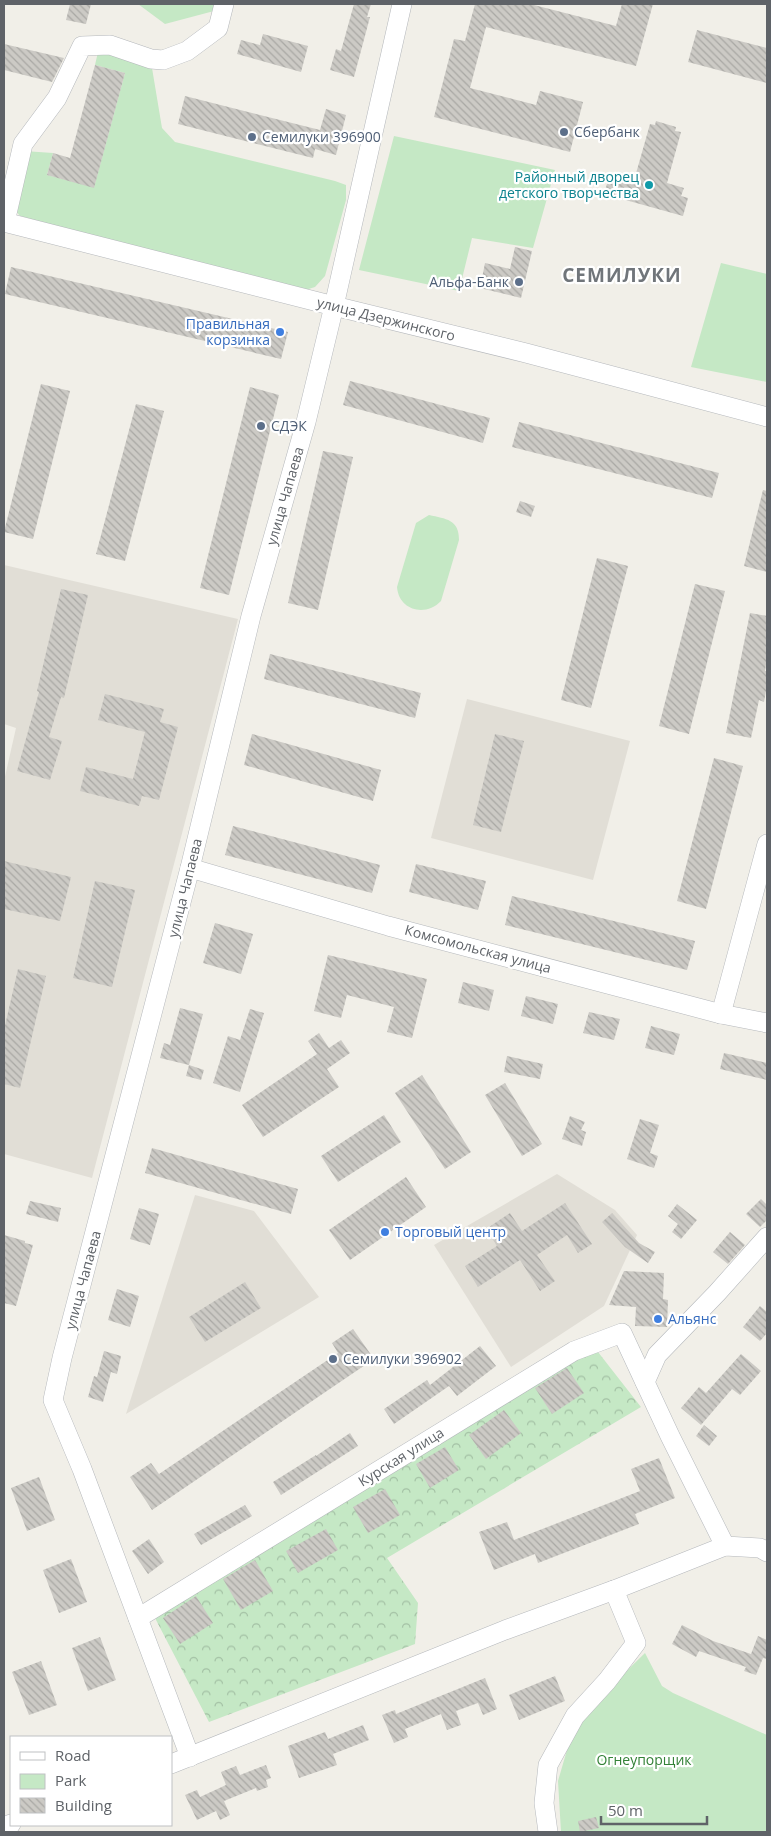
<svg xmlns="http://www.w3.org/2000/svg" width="771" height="1836" viewBox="0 0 771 1836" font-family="'Open Sans',sans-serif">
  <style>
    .education { fill: #e1ded6 }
    .green { fill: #c5e8c5 }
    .forest { fill: url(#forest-crowns) }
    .building { fill: url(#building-back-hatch) }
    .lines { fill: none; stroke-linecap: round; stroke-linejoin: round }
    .minor-casing { stroke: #b5b8bc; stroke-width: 20 }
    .minor { stroke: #fff; stroke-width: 19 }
    .service-dot { fill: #5c6f8a; stroke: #fff; stroke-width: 2 }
    .culture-dot { fill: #0f9aa8; stroke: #fff; stroke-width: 2 }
    .shop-dot { fill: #3f7fe0; stroke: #fff; stroke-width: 2 }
    .labels { text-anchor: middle; stroke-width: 4.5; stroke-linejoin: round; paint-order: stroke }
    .service-label { font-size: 14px; fill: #4e5e75; stroke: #fff; text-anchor: start }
    .culture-label { font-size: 14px; fill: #0d838f; stroke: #fff; text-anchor: end }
    .street-label { font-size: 14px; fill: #5f6368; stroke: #fff }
    .shop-label { font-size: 14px; fill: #366cbe; stroke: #fff; text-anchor: start }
    .park-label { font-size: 14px; fill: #348238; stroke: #fff }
    .district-label { font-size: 19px; font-weight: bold; letter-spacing: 1px; fill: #70757a; stroke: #fff }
  </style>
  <defs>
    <pattern id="forest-crowns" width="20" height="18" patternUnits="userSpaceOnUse" patternTransform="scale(1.25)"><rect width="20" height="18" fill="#c5e8c5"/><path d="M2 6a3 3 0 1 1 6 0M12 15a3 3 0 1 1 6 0" fill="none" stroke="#a3c0a4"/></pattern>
    <pattern id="building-back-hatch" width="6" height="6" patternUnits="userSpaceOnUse" patternTransform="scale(1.25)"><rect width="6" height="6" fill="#cccac5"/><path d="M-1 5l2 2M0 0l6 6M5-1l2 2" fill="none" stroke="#a9a8a4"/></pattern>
  </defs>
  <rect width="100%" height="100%" fill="#f1efe8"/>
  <g class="education">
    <polygon points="4,565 238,619 92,1178 4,1154 4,781 16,728 4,724"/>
    <polygon points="467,699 630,741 593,880 431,838"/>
    <polygon points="557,1174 615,1210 637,1235 604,1306 511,1367 434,1245"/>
    <polygon points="195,1195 254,1211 319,1297 126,1414"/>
  </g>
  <g class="green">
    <polygon points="138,4 216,4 214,11 165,24"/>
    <polygon points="98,52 151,62 162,128 175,142 335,181 346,185 346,200 325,276 315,287 302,291 20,216 12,206 24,151 53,153 47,175 94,187 125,73 95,65"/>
    <polygon points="394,136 555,170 533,248 472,238 459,291 359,270"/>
    <polygon points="721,263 767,274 767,382 691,367"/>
    <path d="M429,515c17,4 30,4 30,25l-18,61c-15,16 -42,10 -44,-14l19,-64z"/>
    <polygon points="645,1653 662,1686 673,1693 767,1735 767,1832 561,1832 558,1781 567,1750 582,1720 601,1696"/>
  </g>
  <polygon class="forest" points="598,1352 641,1407 387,1558 418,1603 415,1644 209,1722 155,1618 581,1357"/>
  <g class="building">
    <polygon points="70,4 91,4 86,24 66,20"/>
    <polygon points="354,4 371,4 367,17 370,17 354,77 330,70 336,49 341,51"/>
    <polygon points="475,4 530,4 616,26 622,4 653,4 636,66 486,27 470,88 536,105 540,91 583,102 570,152 434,117 454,39 465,41"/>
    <polygon points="697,30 767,48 767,83 688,62"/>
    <polygon points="263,34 308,46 301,72 237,54 241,40 260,45"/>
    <polygon points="4,44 64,58 52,82 4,70"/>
    <polygon points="95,65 125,73 94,188 47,175 53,153 70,158"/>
    <polygon points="185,96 320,130 326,109 346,115 336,155 315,149 313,158 178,124"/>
    <polygon points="656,121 676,127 675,131 681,132 667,183 684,188 681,196 688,198 683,216 604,194 609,177 614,179 616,172 635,177 650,124 655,125"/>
    <polygon points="515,247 532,251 521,298 480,288 485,263 510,269"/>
    <polygon points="11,267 288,332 281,359 5,294"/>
    <polygon points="350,381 490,418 483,443 343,405"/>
    <polygon points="41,384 70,391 33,539 4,532"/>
    <polygon points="250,387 279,395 229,595 200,588"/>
    <polygon points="136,404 164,411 125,561 96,554"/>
    <polygon points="519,422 719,473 712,498 512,447"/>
    <polygon points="323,451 353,457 318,610 288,603"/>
    <polygon points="763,490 767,491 767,572 744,566"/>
    <polygon points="520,501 535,506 531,517 516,512"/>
    <polygon points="597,558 628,566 591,708 561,700"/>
    <polygon points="695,584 725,591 689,734 659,726"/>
    <polygon points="61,589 88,595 64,698 61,697 49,737 62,741 50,780 17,771 39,692 37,691"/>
    <polygon points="750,613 767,616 767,658 765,671 767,671 767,685 764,702 759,700 751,738 726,733"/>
    <polygon points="270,654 421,693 415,718 264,679"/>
    <polygon points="105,694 164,709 160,722 178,727 159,800 142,796 139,806 80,791 86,767 133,779 145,732 98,720"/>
    <polygon points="252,734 381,770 373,801 244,765"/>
    <polygon points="495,734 524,741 501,832 473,825"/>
    <polygon points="714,758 743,766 706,909 677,901"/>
    <polygon points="233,826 380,865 372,893 225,855"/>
    <polygon points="4,861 71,877 60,921 4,909"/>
    <polygon points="416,864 486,881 478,910 409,892"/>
    <polygon points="95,881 135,890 112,987 73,978"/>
    <polygon points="512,896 695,941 687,970 505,925"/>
    <polygon points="215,923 253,934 241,974 203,963"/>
    <polygon points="328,955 427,979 412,1038 387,1032 394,1007 347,995 341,1018 314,1011"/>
    <polygon points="18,969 46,976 20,1088 4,1084 4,1030"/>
    <polygon points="463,982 494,990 489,1011 458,1003"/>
    <polygon points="526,996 558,1004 553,1024 521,1016"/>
    <polygon points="180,1008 203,1014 189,1065 160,1058 164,1043 170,1045"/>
    <polygon points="250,1009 264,1013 240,1092 213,1083 228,1036 240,1040"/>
    <polygon points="589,1012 620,1019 614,1040 583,1033"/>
    <polygon points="651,1026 680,1034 674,1055 645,1048"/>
    <polygon points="319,1033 329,1048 341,1040 350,1053 327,1069 339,1087 263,1137 242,1105 317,1054 308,1041"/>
    <polygon points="724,1053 767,1063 767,1080 720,1069"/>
    <polygon points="507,1056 543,1064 540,1079 504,1072"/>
    <polygon points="189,1065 204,1070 201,1080 186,1076"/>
    <polygon points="422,1075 471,1152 445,1169 395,1093"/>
    <polygon points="505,1083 542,1144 522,1156 485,1095"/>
    <polygon points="384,1115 401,1142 338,1182 321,1156"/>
    <polygon points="570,1116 585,1122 581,1130 586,1132 582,1146 562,1139"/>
    <polygon points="640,1119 659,1125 650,1153 658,1156 654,1168 627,1159"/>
    <polygon points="152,1148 298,1189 291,1214 145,1173"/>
    <polygon points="406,1177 426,1207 350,1260 329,1230"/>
    <polygon points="761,1199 767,1205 767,1220 760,1227 746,1214"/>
    <polygon points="30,1201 61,1208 58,1222 26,1214"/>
    <polygon points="565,1203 592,1244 578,1253 567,1235 537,1255 555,1281 540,1291 520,1260 478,1287 465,1266 497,1246 486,1229 510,1213 522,1231"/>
    <polygon points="677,1204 697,1220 681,1239 672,1232 678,1224 668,1216"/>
    <polygon points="139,1208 159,1214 150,1245 130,1239"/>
    <polygon points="612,1213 639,1243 655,1252 648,1263 625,1247 602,1222"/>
    <polygon points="730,1232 745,1245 728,1264 713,1252"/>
    <polygon points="4,1235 25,1241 25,1243 33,1245 16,1306 4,1303"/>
    <polygon points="624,1271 664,1273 663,1299 668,1300 667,1327 635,1326 636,1307 609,1305"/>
    <polygon points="245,1282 261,1308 205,1342 189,1317"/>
    <polygon points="117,1289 139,1296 130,1327 108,1320"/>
    <polygon points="760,1306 767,1312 767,1333 760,1341 743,1327"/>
    <polygon points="353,1329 374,1359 152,1510 130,1477 151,1463 159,1474 338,1353 332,1343"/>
    <polygon points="480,1346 496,1366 457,1396 449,1386 394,1424 384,1409 427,1380 430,1385"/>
    <polygon points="104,1351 121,1356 117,1374 111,1372 103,1402 88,1397 94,1376 97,1377"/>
    <polygon points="741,1354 761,1371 740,1395 732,1389 701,1425 681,1408 699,1387 706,1393"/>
    <polygon points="567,1368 584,1393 552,1414 535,1388"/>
    <polygon points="504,1410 521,1433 486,1459 469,1435"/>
    <polygon points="704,1425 717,1436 709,1446 696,1436"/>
    <polygon points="350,1433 358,1446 281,1495 273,1482 316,1455 316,1456"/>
    <polygon points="445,1447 459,1470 430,1488 416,1464"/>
    <polygon points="659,1458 675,1498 635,1514 639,1524 538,1563 535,1554 494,1570 479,1532 507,1522 514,1540 640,1491 631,1469"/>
    <polygon points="39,1477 55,1520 27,1531 11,1488"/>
    <polygon points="385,1489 400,1515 368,1533 353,1507"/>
    <polygon points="245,1505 252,1516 201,1545 194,1534"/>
    <polygon points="326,1529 338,1550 298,1573 286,1551"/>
    <polygon points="149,1539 164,1562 148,1574 132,1551"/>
    <polygon points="71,1559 87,1602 59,1613 43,1570"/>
    <polygon points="255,1560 273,1591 241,1610 223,1579"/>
    <polygon points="196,1596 213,1623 180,1644 163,1618"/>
    <polygon points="682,1625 713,1641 751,1654 758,1636 767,1640 767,1659 763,1658 756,1675 744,1671 746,1667 699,1651 696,1657 672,1644"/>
    <polygon points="100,1637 116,1680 88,1691 72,1648"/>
    <polygon points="41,1661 57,1705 29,1715 12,1672"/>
    <polygon points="555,1676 565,1701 519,1720 509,1695"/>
    <polygon points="485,1678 497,1709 483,1715 478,1703 456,1711 461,1725 447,1730 441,1714 405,1729 408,1737 394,1743 382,1715 395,1710 396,1714"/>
    <polygon points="363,1725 369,1740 333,1754 337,1765 299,1778 288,1746 325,1732 328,1739"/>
    <polygon points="266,1765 271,1778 266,1780 268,1787 257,1791 256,1788 224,1801 230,1815 220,1820 216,1811 197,1820 185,1795 197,1790 200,1797 226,1785 221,1772 236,1766 240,1775"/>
    <polygon points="596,1817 599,1828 580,1832 578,1821"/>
  </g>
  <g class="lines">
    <defs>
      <g id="minor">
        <polyline points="4,222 334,306 526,353 767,417"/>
        <polyline points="5,222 23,144 57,98 82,46 110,45 151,59 163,60 187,51 218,28 224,4"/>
        <polyline points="190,868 388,926 721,1014 767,1023"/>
        <polyline points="721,1014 767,844"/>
        <polyline points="645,1382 657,1355 717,1293 767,1237"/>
        <polyline points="138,1618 574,1351 622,1333 670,1436 725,1546"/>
        <polyline points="190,1757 82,1469 53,1400 62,1358 190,868 251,616 306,422 334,306 402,4"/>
        <polyline points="171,1764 505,1630 614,1590 725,1546 760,1548 767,1552"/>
        <polyline points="4,1827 11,1824"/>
        <polyline points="548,1832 544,1803 548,1765 575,1716 607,1681 636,1643 614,1590"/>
      </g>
    </defs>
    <use href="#minor" class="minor-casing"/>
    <use href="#minor" class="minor"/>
  </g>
  <g class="service-dot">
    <circle cx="564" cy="132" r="5"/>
    <circle cx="252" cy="137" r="5"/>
    <circle cx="519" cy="282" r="5"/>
    <circle cx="261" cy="426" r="5"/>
    <circle cx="333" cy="1359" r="5"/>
  </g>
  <circle class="culture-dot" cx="649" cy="185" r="5"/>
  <g class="shop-dot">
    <circle cx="280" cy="332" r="5"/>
    <circle cx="385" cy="1232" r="5"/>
    <circle cx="658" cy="1319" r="5"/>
  </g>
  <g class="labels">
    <g class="service-label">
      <text x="574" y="137">Сбербанк</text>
      <text x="262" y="142">Семилуки 396900</text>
      <text x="509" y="287" text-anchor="end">Альфа-Банк</text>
      <text x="271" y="431">СДЭК</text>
      <text x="343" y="1364">Семилуки 396902</text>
    </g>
    <g class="culture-label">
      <text x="639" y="182">Районный дворец<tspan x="639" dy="16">детского творчества</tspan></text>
    </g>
    <g class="street-label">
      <text transform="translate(386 319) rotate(14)" y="5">улица Дзержинского</text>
      <text transform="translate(285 496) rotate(-74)" y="5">улица Чапаева</text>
      <text transform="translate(185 888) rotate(-76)" y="5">улица Чапаева</text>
      <text transform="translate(478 949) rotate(15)" y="5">Комсомольская улица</text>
      <text transform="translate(83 1280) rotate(-75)" y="5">улица Чапаева</text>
      <text transform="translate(401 1457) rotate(-32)" y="5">Курская улица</text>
    </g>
    <g class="shop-label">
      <text x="270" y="329" text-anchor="end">Правильная<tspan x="270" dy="16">корзинка</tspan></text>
      <text x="395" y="1237">Торговый центр</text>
      <text x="668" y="1324">Альянс</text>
    </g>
    <g class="park-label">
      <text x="644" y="1765">Огнеупорщик</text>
    </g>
    <g class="district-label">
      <text x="622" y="282">СЕМИЛУКИ</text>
    </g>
  </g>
  <rect width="771" height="1836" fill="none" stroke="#5f6368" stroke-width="10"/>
  <rect x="10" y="1736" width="162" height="90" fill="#ffffff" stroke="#bfc1c3"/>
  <rect x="20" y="1752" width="25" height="8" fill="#ffffff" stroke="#bfc1c3"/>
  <text x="55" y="1761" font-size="15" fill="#5f6368">Road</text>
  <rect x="20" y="1774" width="25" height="15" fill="#c5e8c5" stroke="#bfc1c3"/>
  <text x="55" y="1786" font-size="15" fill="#5f6368">Park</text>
  <rect x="20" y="1798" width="25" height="15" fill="url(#building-back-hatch)" stroke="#bfc1c3"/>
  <text x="55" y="1811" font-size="15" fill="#5f6368">Building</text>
  <path d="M601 1816v8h106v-8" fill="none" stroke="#5f6368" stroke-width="2.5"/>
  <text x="608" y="1816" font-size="15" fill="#5f6368" stroke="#ffffff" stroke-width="4" paint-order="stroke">50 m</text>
</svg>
